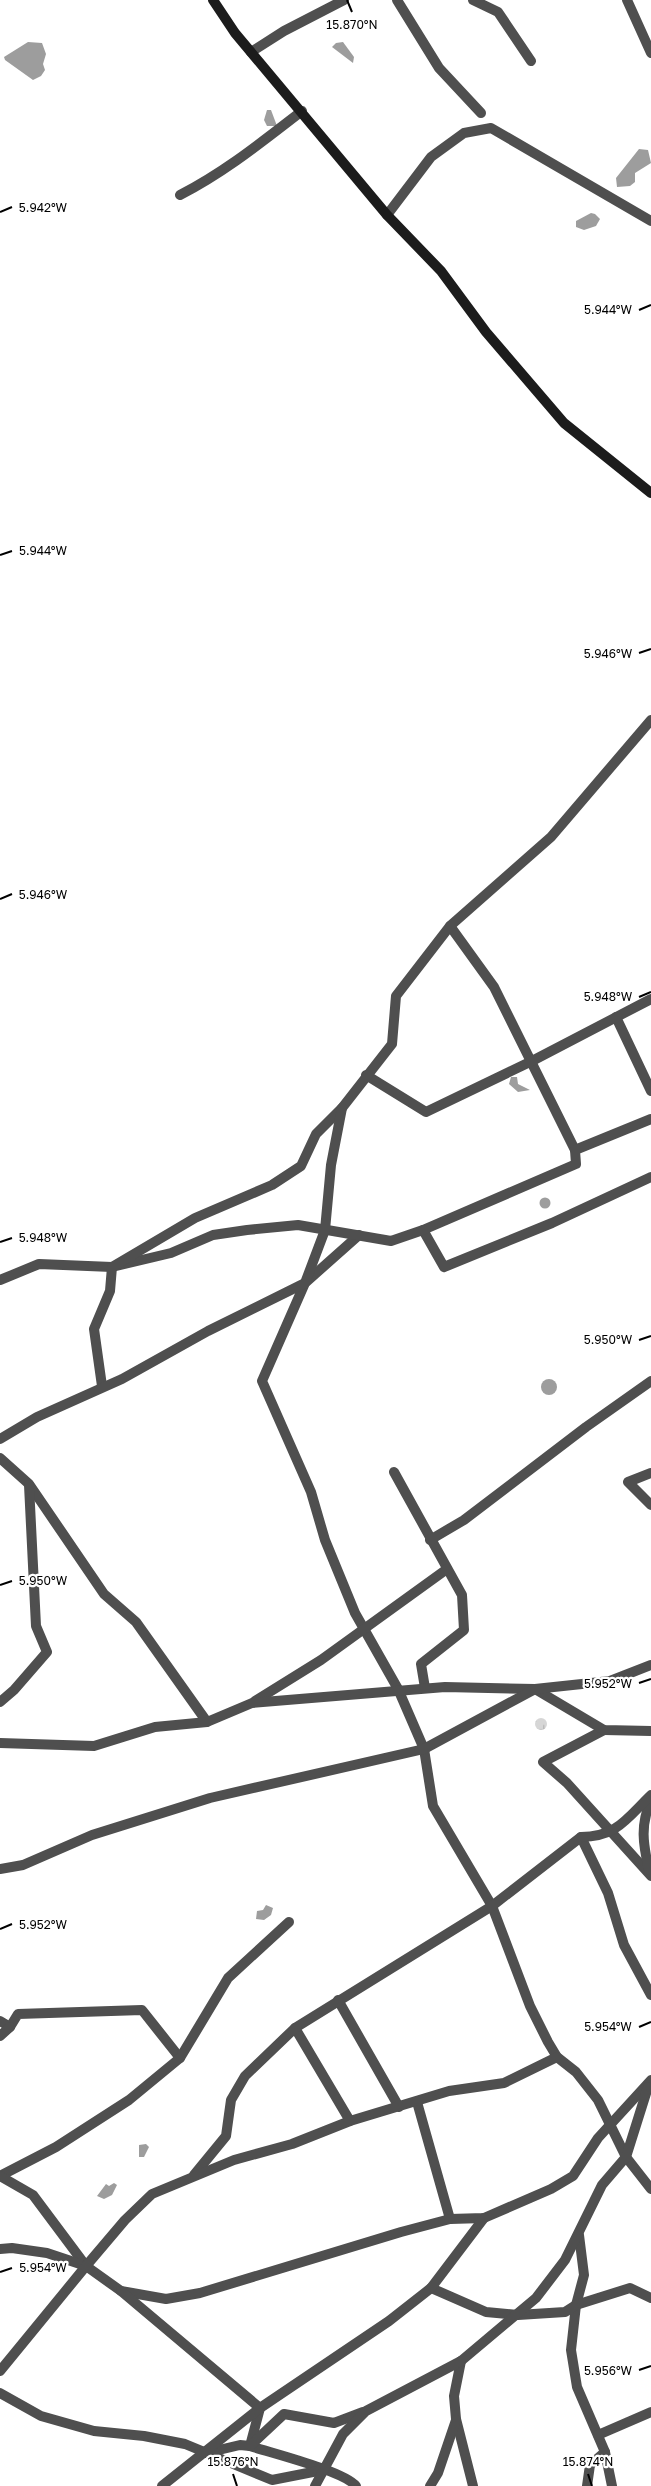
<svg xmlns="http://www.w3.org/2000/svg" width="651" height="2486" viewBox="0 0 651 2486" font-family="'Golos Text',sans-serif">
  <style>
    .wetland { fill: url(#wetland-marsh) }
    .water { fill: #9d9d9d }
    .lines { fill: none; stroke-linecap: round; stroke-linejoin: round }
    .street { stroke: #4f4f4f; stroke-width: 10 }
    .secondary { stroke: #1c1c1c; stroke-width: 10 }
    .ticks { fill: none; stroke: #000; stroke-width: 2 }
    .ticks-label { font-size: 12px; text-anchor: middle; fill: #000; stroke: #fff; stroke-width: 4.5; stroke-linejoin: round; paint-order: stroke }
  </style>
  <defs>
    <pattern id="wetland-marsh" width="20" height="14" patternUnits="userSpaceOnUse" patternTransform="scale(1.25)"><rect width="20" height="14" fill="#d6d6d6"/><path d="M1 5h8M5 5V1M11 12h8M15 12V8" fill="none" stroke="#b6b6b6"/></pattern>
  </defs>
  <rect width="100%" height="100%" fill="#fff"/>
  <circle class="wetland" cx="541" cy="1724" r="6"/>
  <g class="water">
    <polygon points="28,42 42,43 46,54 43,64 45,70 41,76 33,80 5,60 4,57"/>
    <polygon points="343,42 354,57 353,63 332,47 336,43"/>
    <polygon points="267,110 271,110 277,126 267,126 264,120"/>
    <polygon points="639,149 648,150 651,163 635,173 635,182 630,186 617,187 616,178"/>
    <polygon points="591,213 595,214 600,219 596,226 584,230 576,227 576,221"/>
    <polygon points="511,1077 517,1077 518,1084 530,1090 518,1092 509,1084"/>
    <circle cx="545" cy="1203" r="5.5"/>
    <circle cx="549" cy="1387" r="8"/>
    <polygon points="266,1905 273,1908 271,1915 264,1920 256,1919 257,1911 263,1910"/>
    <polygon points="146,2144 149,2147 144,2157 139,2157 139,2145"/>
    <polygon points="114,2183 117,2185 112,2195 104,2199 97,2196 106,2184 109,2186"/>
  </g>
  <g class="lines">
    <g class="street">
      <polyline points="397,0 439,68 481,113"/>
      <polyline points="473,0 498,12 531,61"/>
      <polyline points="627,0 651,53"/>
      <polyline points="251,52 284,31 344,0"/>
      <path d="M180,195c45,-23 83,-54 122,-84"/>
      <polyline points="387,215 431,157 464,133 491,128 651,221"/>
      <polyline points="450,926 494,987 575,1150"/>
      <polyline points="616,1017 651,1091"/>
      <polyline points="366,1075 426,1112 532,1061 651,999"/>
      <polyline points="423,1230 444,1267 552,1223 651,1177"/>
      <polyline points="359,1235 305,1283 262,1381 311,1492 325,1540 355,1613 398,1689 424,1749 433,1806 492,1906 530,2006 548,2042 557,2057 576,2072 598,2100 626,2157 651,2189"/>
      <polyline points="0,1280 39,1264 112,1267 171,1253 213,1235 247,1230 298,1225 391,1241 423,1230 576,1164 575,1150 651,1119"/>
      <polyline points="102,1386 94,1329 110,1291 112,1267 195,1218 272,1185 301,1166 316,1134 342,1108 392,1044 396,996 450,926 551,837 651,720"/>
      <polyline points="0,1439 37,1417 122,1379 208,1331 305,1283 325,1230 331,1165 342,1108"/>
      <polyline points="0,1458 29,1484 104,1594 136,1622 207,1722"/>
      <polyline points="394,1472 462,1595 464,1630 421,1664 425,1688"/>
      <polyline points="651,1473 628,1482 651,1505"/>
      <polyline points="430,1540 464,1520 586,1427 651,1381"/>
      <polyline points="255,1701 321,1660 447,1569"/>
      <polyline points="0,1702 14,1690 47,1652 36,1626 29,1485"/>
      <polyline points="604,1730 543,1762 567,1783 651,1876"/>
      <polyline points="0,1743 94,1746 155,1727 207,1722 252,1703 445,1687 535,1689 604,1730 651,1731"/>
      <polyline points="581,1837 608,1893 624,1945 651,1995"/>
      <polyline points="0,1869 23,1865 92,1835 210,1798 424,1749 535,1689 610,1681 651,1665"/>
      <path d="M649,1870c-6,-26 -9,-45 2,-70"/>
      <polyline points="338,2000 399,2107"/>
      <polyline points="0,2021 10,2027 18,2014 142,2010 180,2058"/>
      <polyline points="295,2028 350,2121"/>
      <polyline points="0,2036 10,2027"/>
      <polyline points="417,2102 450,2219"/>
      <path d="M194,2175l32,-39 5,-36 14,-24 50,-48 197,-122 89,-69c36,0 46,-19 70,-42"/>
      <polyline points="0,2176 56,2147 129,2100 180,2058 228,1978 289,1922"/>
      <polyline points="0,2176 33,2195 86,2266"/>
      <polyline points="579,2235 584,2275 576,2305 571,2350 577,2387 605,2452 612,2486"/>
      <polyline points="0,2249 12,2248 47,2253 86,2266 121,2291 166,2299 200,2293 401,2232 450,2219 484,2218 551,2189 573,2176 598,2138 651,2080"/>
      <polyline points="431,2288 486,2312 518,2315 565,2312 576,2305 630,2288 651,2298"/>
      <path d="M121,2291l139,117 -10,38c21,7 94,25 106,40"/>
      <polyline points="461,2361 454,2396 456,2419 473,2486"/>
      <polyline points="0,2371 86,2266 125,2220 152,2194 234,2160 292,2144 350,2121 449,2091 504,2083 557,2057"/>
      <polyline points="0,2393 41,2416 94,2431 144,2436 185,2444 272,2480 323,2470"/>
      <polyline points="598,2435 651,2412"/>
      <polyline points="206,2453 240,2445 250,2446 284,2414 334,2423 363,2412"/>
      <polyline points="162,2486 260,2408 389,2321 431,2288 484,2218"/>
      <polyline points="315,2486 343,2434 366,2411 461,2361 536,2298 565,2260 602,2185 626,2157 648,2087"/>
      <polyline points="430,2486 438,2473 456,2420"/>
      <polyline points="587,2486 590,2465 605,2452"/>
    </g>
    <polyline class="secondary" points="213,0 235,33 387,215 441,271 486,332 564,423 651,493"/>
  </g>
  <path class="ticks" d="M347,0l5,12M0,212l12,-5M639,310l12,-5M0,555l12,-4M639,653l12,-4M0,899l12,-5M639,997l12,-5M0,1242l12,-4M639,1340l12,-4M0,1585l12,-4M639,1683l12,-4M0,1929l12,-5M639,2027l12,-5M0,2272l12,-4M639,2370l12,-4M233,2474l4,12M588,2474l4,12"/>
  <g class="ticks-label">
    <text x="352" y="29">15.870°N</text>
    <text x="43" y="212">5.942°W</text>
    <text x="608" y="314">5.944°W</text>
    <text x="43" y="555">5.944°W</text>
    <text x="608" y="658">5.946°W</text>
    <text x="43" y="899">5.946°W</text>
    <text x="608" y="1001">5.948°W</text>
    <text x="43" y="1242">5.948°W</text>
    <text x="608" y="1344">5.950°W</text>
    <text x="43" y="1585">5.950°W</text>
    <text x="608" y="1688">5.952°W</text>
    <text x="43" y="1929">5.952°W</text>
    <text x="608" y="2031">5.954°W</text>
    <text x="43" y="2272">5.954°W</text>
    <text x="608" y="2375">5.956°W</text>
    <text x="233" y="2466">15.876°N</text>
    <text x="588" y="2466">15.874°N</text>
  </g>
</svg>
